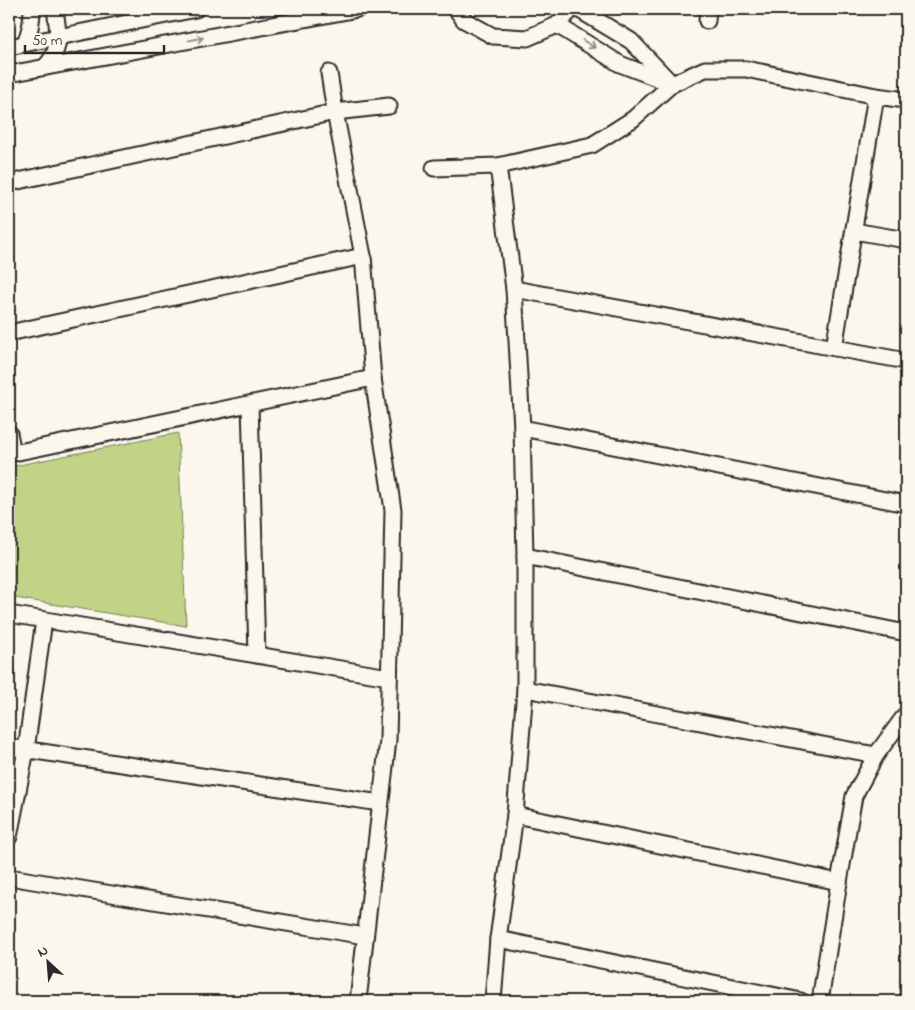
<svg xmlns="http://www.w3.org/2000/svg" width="915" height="1010" viewBox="0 0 915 1010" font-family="'Indie Flower',sans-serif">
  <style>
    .green { fill: #c2d387; stroke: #767f59 }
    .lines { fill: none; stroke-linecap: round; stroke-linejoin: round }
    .minor-casing { stroke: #2b2b2b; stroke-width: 19 }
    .minor { stroke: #fbf7ec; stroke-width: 15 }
    .oneway { stroke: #93918c }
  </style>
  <rect width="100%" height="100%" fill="#fbf7ec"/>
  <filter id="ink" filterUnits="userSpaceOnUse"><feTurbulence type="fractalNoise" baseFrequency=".02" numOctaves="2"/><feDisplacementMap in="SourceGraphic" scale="10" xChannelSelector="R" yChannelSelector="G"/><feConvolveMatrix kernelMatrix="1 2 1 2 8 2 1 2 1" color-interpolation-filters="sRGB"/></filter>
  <g filter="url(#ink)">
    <polygon class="green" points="178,433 186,626 9,597 9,467"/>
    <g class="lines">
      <defs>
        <g id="minor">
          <polyline points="456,9 464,20 493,36 527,38 557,25 572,9"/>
          <polyline points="578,9 631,41 669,81"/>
          <polyline points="707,21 708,9"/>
          <polyline points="557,25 620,64 672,84"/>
          <path d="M25,43c5,-11 7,-22 7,-34"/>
          <polyline points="9,47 196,9"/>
          <path d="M45,67c18,-19 13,-35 10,-58"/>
          <polyline points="329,73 335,112 363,256 373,378 393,510 388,740 358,1001"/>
          <polyline points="9,74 358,9"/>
          <polyline points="434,168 498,166 592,145 633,119 672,84 705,69 746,69 876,96 906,100"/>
          <polyline points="9,183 335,112 389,106"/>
          <polyline points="854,231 906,240"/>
          <polyline points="514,289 906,361"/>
          <polyline points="9,333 363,256"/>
          <polyline points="834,348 876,96"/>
          <polyline points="250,404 257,655"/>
          <polyline points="522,428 906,504"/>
          <polyline points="9,433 13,453"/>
          <polyline points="9,454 373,378"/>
          <polyline points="525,556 906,633"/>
          <polyline points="9,614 389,677"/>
          <polyline points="525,689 876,755"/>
          <polyline points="9,747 380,803"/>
          <polyline points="515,815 839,882"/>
          <polyline points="9,837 26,750 44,620"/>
          <polyline points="9,877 365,936"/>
          <polyline points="498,939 801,1001"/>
          <polyline points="493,1001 498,939 515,815 525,689 525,556 522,428 514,289 498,166"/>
          <polyline points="820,1001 839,882 854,796 876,755 906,714"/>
        </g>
      </defs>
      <use href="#minor" class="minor-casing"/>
      <use href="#minor" class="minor"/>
    </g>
    <defs><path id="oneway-shaft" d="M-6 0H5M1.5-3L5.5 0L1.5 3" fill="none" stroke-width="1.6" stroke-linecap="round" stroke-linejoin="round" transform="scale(1.25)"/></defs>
    <g class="oneway">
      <use href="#oneway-shaft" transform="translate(196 39) rotate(-11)"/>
      <use href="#oneway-shaft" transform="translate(589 44) rotate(32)"/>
    </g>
  </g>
  <rect width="915" height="1010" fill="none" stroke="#fbf7ec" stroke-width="30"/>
  <rect x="15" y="15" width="885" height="980" fill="none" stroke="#2b2b2b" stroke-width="2" filter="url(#ink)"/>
  <g transform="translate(48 962) rotate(334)" stroke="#fbf7ec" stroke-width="4" paint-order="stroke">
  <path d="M0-4L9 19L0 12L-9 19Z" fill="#2b2b2b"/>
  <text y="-8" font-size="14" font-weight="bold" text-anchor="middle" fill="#2b2b2b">N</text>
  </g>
  <path d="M25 45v8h139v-8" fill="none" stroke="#2b2b2b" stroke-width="2.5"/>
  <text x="32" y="45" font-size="15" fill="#2b2b2b" stroke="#fbf7ec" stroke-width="4" paint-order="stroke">50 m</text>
</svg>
